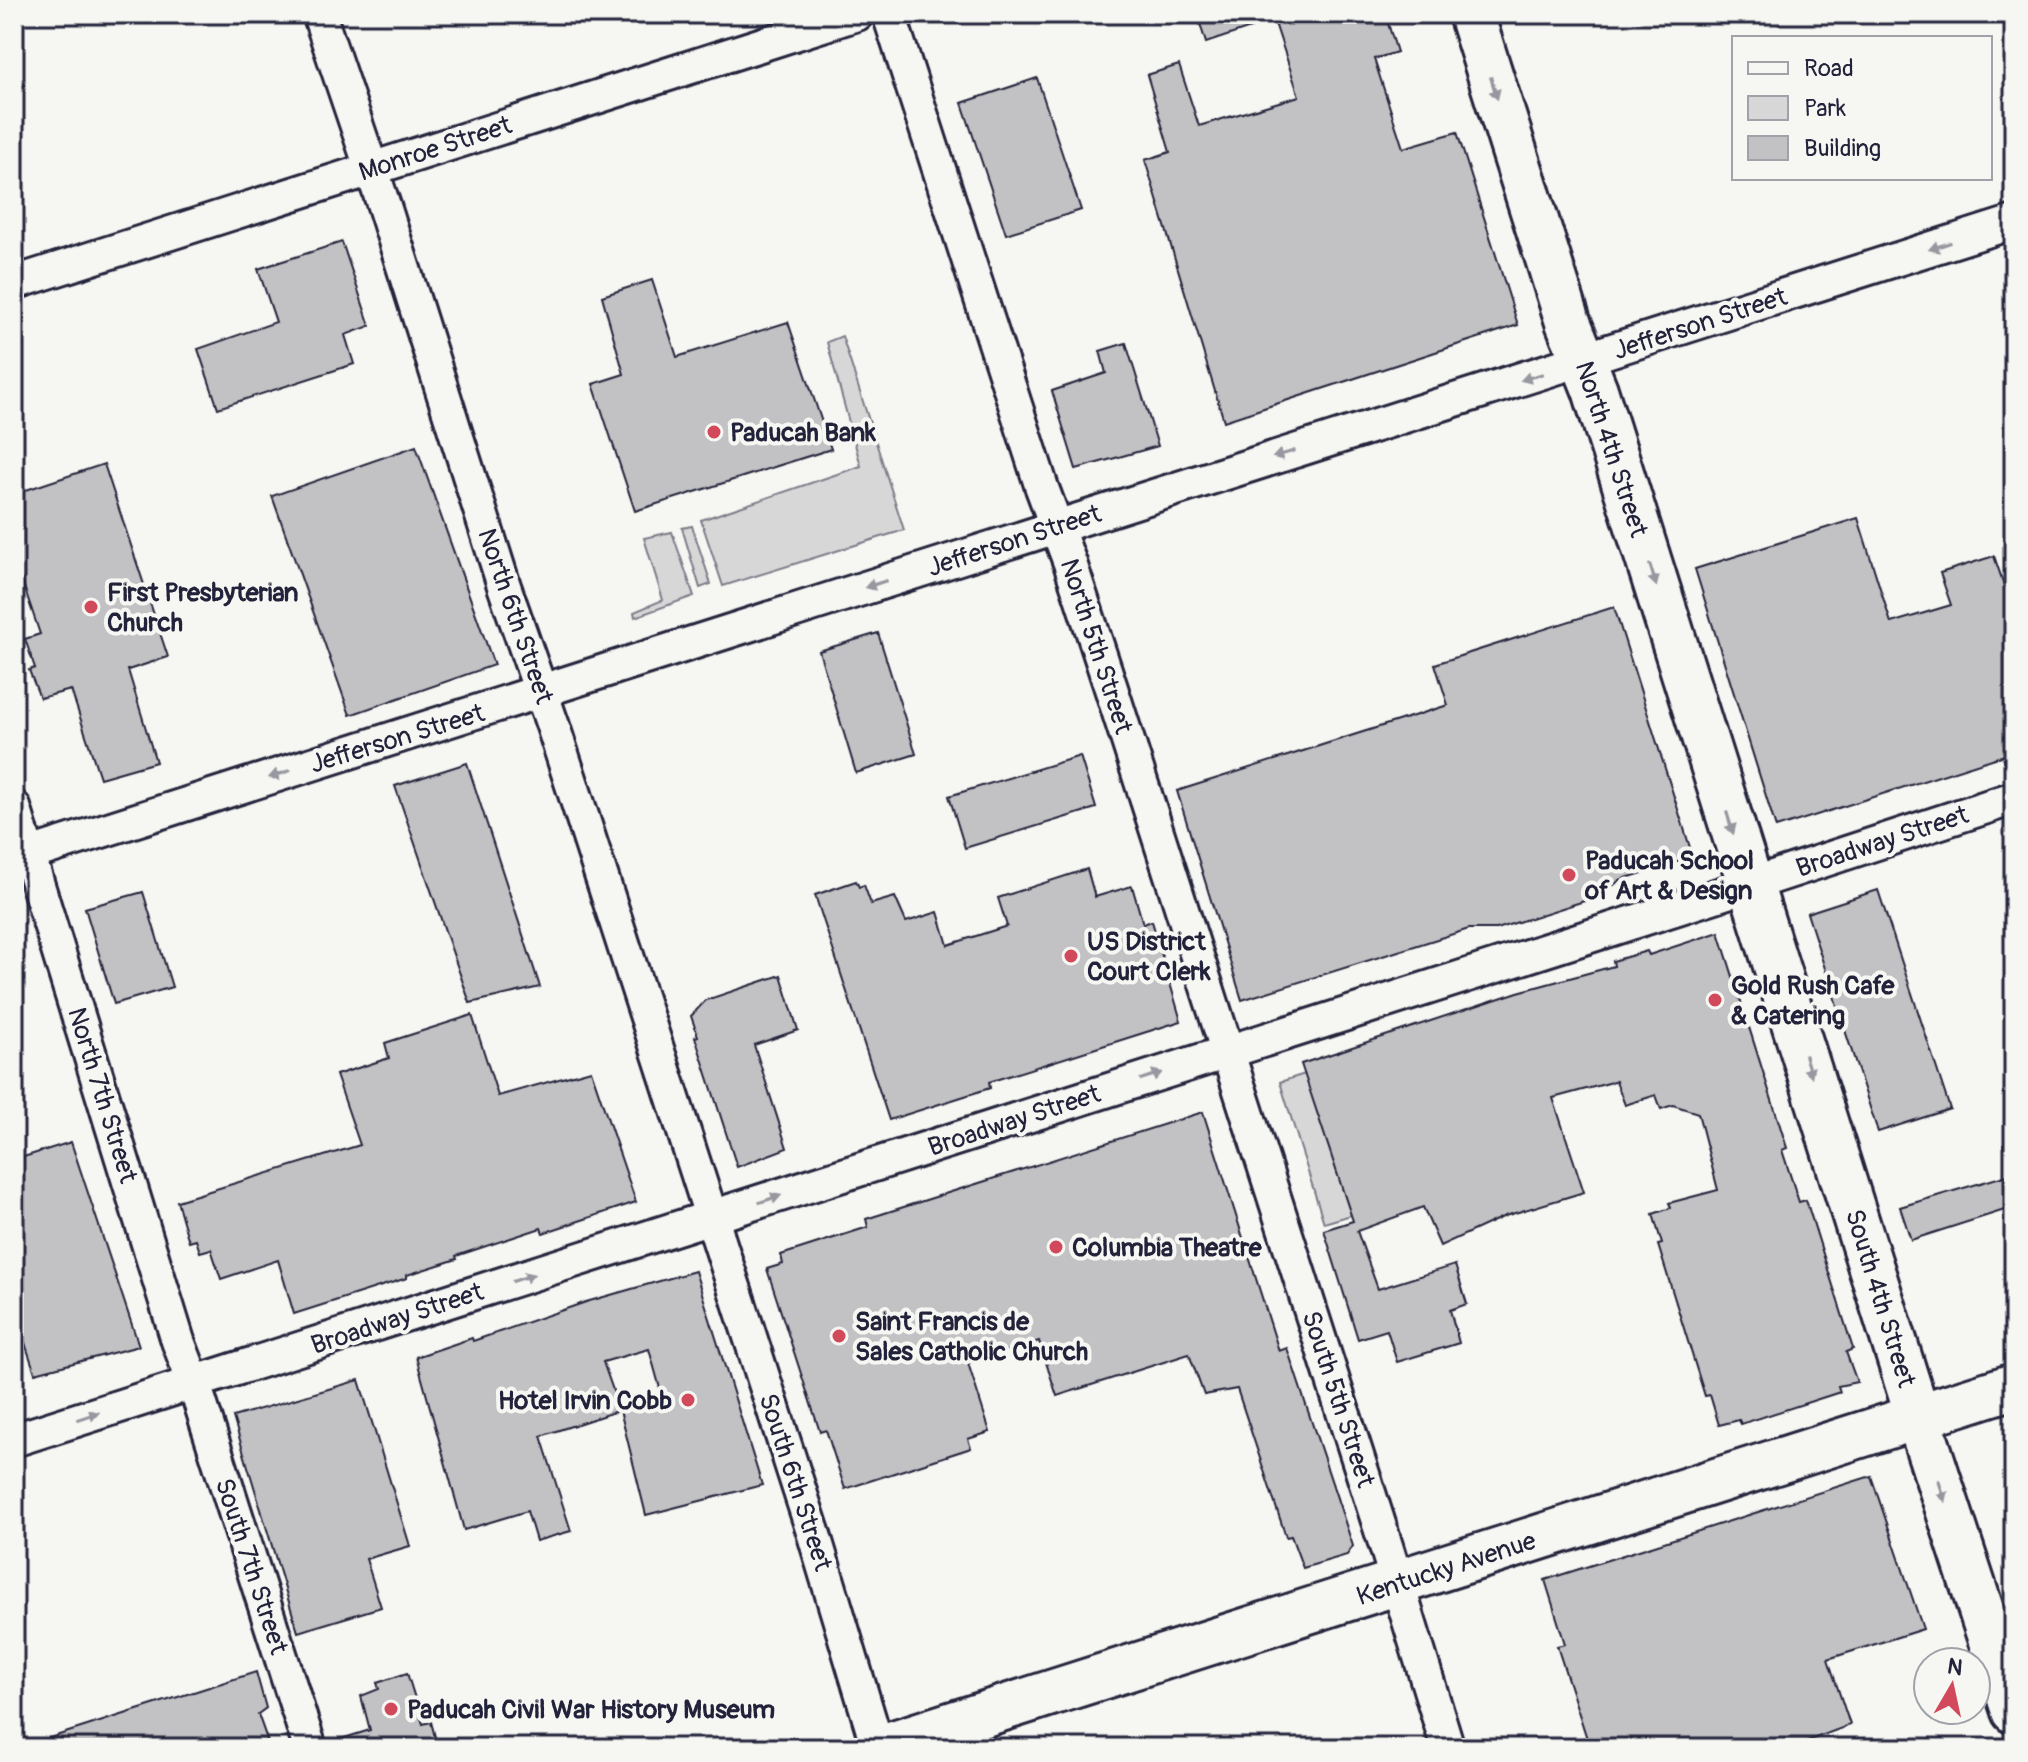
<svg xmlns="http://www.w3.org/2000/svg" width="2028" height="1762" viewBox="0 0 2028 1762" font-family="Pangolin,sans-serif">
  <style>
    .green { fill: #d7d7d7; stroke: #7c7c89; stroke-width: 2 }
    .building { fill: #c2c2c4; stroke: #22223b; stroke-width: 2; fill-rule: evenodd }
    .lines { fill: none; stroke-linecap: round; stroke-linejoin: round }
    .street-casing { stroke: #22223b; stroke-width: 38 }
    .primary-casing { stroke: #22223b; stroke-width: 50 }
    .street { stroke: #f6f6f2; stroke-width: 32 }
    .primary { stroke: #f6f6f2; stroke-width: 44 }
    .oneway { fill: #9797a0 }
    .poi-dot { fill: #d1495b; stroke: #f6f6f2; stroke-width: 3 }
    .labels { text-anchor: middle; stroke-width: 8; stroke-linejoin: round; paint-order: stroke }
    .street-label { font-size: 26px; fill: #22223b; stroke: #f6f6f2 }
    .poi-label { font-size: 26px; font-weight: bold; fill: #22223b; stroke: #f6f6f2; text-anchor: start }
  </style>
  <rect width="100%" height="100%" fill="#f6f6f2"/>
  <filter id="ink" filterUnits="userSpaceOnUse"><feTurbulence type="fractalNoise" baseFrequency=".0125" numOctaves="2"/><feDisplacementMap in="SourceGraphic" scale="16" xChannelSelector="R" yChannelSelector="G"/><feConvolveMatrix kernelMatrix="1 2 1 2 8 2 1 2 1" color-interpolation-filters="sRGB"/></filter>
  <g filter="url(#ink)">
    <g class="green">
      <polygon points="842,336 904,530 723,586 701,520 861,466 827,342"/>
      <polygon points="692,526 711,584 700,588 682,528"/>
      <polygon points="672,532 694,596 635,617 634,612 663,600 644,538"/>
      <polygon points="1305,1074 1351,1215 1324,1223 1280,1082"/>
    </g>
    <g class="building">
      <polygon points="1197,14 1385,14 1397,52 1374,59 1403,148 1457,132 1518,325 1224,421 1145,160 1170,152 1147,75 1179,65 1199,126 1299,96 1274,20 1206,43"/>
      <polygon points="1037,78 1081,210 1006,234 962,103"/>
      <polygon points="342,242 370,326 345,335 354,364 218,408 198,349 276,322 258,269"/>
      <polygon points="652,280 677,357 788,322 831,449 635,511 593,384 624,374 602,296"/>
      <polygon points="1126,343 1158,446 1076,469 1052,391 1106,373 1100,351"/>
      <polygon points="416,446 494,665 350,715 272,496"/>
      <polygon points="104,464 168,657 128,670 156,762 100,778 71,690 40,698 29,670 35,668 25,639 40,634 21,578 14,580 14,494"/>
      <polygon points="1858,518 1891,623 1951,605 1940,573 1994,556 2006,591 2014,588 2014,752 1776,828 1695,569"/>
      <polygon points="1614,607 1693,857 1620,880 1600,896 1496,929 1469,929 1242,1000 1177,791 1448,705 1435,664"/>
      <polygon points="878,633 916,754 856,773 819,651"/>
      <polygon points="1080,756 1096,808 965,848 949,796"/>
      <polygon points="467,763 540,987 470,1003 395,786"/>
      <polygon points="1087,869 1095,897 1132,886 1143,924 1152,921 1181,1021 989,1082 990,1088 889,1120 815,895 856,881 859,887 864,885 871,904 895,897 906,922 938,912 948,945 1007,926 998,898"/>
      <polygon points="1878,890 1950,1109 1878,1132 1807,913"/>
      <polygon points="143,892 172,987 114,1004 85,908"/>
      <polygon points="1719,932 1787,1148 1782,1150 1799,1202 1806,1200 1853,1349 1846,1352 1857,1382 1838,1386 1840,1392 1741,1424 1739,1420 1719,1425 1710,1395 1705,1396 1658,1245 1662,1244 1653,1214 1671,1208 1669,1203 1718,1190 1698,1113 1673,1105 1661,1109 1656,1095 1625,1105 1616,1081 1553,1098 1584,1192 1505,1216 1440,1246 1423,1207 1357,1231 1378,1289 1455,1265 1467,1304 1450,1310 1459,1343 1397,1362 1387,1330 1358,1339 1324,1230 1353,1221 1301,1064 1518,992 1614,966 1613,961 1647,951 1649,955"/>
      <polygon points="781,975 798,1030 754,1045 787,1148 737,1167 695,1037 698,1036 691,1016 706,1000"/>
      <polygon points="472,1015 498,1096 591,1070 636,1202 543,1233 541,1228 456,1256 457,1259 407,1275 407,1278 294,1314 278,1260 221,1279 211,1249 200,1252 196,1240 189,1242 177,1201 360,1145 336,1075 389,1058 385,1043"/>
      <polygon points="1203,1112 1279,1351 1287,1348 1353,1546 1347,1555 1303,1568 1291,1536 1286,1537 1237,1389 1204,1395 1189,1354 1057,1396 1039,1341 968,1363 990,1432 968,1439 971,1448 845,1489 826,1430 820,1432 767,1269 783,1264 781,1255 868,1227 866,1219"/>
      <polygon points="71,1142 139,1346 35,1373 19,1325 14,1326 14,1160"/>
      <polygon points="2014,1173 2014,1207 1911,1240 1900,1207"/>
      <path d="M695,1271l67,214 -116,30 -26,-105 -79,26 30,95 -35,10 -9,-30 -63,19 -48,-173 56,-19 1,3 113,-39zM649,1349l12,43 -42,15 1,3 -17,-48z"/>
      <polygon points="359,1380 410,1546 366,1559 381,1607 298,1632 233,1417"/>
      <polygon points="1871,1476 1923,1629 1828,1659 1850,1725 1789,1748 1590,1748 1557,1646 1565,1644 1545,1580"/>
      <polygon points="256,1672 266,1708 258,1714 270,1748 35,1748 34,1743"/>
      <polygon points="407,1673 423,1724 431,1722 438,1748 328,1748 328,1743 370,1730 361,1696 379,1689 377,1683"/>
    </g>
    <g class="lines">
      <defs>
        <g id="street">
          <polyline points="319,14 384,206 504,586 553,726 814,1535 878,1748"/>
          <polyline points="889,14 1042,488 1070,563 1111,688 1386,1546 1448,1748"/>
          <polyline points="14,283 857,14"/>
          <polyline points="14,807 178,1341 194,1383 310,1748"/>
          <polyline points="14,859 2014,222"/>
          <polyline points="14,1440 1712,897 2014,798"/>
        </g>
        <g id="primary">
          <polyline points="1471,14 1568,322 1595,390 1918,1417 2014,1711"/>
          <polyline points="878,1748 2014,1386"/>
        </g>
      </defs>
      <use href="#street" class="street-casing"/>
      <use href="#primary" class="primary-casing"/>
      <use href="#street" class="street"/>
      <use href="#primary" class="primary"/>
    </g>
    <defs><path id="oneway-solid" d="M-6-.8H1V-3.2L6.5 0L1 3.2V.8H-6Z" transform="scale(2)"/></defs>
    <g class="oneway">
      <use href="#oneway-solid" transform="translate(1494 88) rotate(73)"/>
      <use href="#oneway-solid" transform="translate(1940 246) rotate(162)"/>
      <use href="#oneway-solid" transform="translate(1532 377) rotate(163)"/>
      <use href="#oneway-solid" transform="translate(1284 454) rotate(163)"/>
      <use href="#oneway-solid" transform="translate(1653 575) rotate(73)"/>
      <use href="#oneway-solid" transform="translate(876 584) rotate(162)"/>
      <use href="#oneway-solid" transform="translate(280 774) rotate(162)"/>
      <use href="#oneway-solid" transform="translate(1730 823) rotate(73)"/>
      <use href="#oneway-solid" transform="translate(1808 1066) rotate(73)"/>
      <use href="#oneway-solid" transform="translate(1151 1076) rotate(-18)"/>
      <use href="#oneway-solid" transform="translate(770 1199) rotate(-18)"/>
      <use href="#oneway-solid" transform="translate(523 1278) rotate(-18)"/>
      <use href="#oneway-solid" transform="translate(88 1416) rotate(-18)"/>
      <use href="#oneway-solid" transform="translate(1942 1491) rotate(72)"/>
    </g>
  </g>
  <g class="poi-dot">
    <circle cx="714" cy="432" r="8"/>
    <circle cx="91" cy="607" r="8"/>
    <circle cx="1569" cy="875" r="8"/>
    <circle cx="1071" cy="956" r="8"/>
    <circle cx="1715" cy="1000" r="8"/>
    <circle cx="1056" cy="1247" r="8"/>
    <circle cx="839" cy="1336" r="8"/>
    <circle cx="688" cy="1400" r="8"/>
    <circle cx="391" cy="1709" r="8"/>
  </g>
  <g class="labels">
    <g class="street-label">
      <text transform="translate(435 148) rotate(-18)" y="9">Monroe Street</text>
      <text transform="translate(1700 323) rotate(-18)" y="9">Jefferson Street</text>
      <text transform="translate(1612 449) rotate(72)" y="9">North 4th Street</text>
      <text transform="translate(1014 540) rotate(-18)" y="9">Jefferson Street</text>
      <text transform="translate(516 616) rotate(71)" y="9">North 6th Street</text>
      <text transform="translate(1097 646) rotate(72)" y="9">North 5th Street</text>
      <text transform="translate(397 738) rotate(-17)" y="9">Jefferson Street</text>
      <text transform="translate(1882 841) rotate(-18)" y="9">Broadway Street</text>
      <text transform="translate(103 1095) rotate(73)" y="9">North 7th Street</text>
      <text transform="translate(1014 1120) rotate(-18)" y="9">Broadway Street</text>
      <text transform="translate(1881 1298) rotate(73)" y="9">South 4th Street</text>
      <text transform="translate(397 1318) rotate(-18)" y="9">Broadway Street</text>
      <text transform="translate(1339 1399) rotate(72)" y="9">South 5th Street</text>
      <text transform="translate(796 1482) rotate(72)" y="9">South 6th Street</text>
      <text transform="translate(252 1566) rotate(72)" y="9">South 7th Street</text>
      <text transform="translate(1446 1568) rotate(-18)" y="9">Kentucky Avenue</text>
    </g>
    <g class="poi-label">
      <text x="730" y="441">Paducah Bank</text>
      <text x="107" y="601">First Presbyterian<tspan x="107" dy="30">Church</tspan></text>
      <text x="1585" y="869">Paducah School<tspan x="1585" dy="30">of Art &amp; Design</tspan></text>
      <text x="1087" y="950">US District<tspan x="1087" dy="30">Court Clerk</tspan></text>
      <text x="1731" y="994">Gold Rush Cafe<tspan x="1731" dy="30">&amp; Catering</tspan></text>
      <text x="1072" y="1256">Columbia Theatre</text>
      <text x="855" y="1330">Saint Francis de<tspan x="855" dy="30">Sales Catholic Church</tspan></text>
      <text x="672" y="1409" text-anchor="end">Hotel Irvin Cobb</text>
      <text x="407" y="1718">Paducah Civil War History Museum</text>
    </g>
  </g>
  <rect width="2028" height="1762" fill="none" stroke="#f6f6f2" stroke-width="48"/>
  <rect x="24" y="24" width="1980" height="1714" fill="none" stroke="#22223b" stroke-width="3" filter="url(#ink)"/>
  <rect x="1732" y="36" width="260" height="144" fill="#f6f6f2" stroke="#a1a1a9" stroke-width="2"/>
  <rect x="1748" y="62" width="40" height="12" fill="#f6f6f2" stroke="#a1a1a9" stroke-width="2"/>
  <text x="1804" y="76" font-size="24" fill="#22223b">Road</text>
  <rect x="1748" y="96" width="40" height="24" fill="#d7d7d7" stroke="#a1a1a9" stroke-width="2"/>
  <text x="1804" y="116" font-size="24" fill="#22223b">Park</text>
  <rect x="1748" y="136" width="40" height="24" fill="#c2c2c4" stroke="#a1a1a9" stroke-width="2"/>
  <text x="1804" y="156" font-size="24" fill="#22223b">Building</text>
  <g transform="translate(1952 1686) rotate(9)"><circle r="38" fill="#f6f6f2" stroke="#a1a1a9" stroke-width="2"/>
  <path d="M0-6L14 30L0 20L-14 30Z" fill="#d1495b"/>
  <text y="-12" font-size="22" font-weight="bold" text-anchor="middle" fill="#22223b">N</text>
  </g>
</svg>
